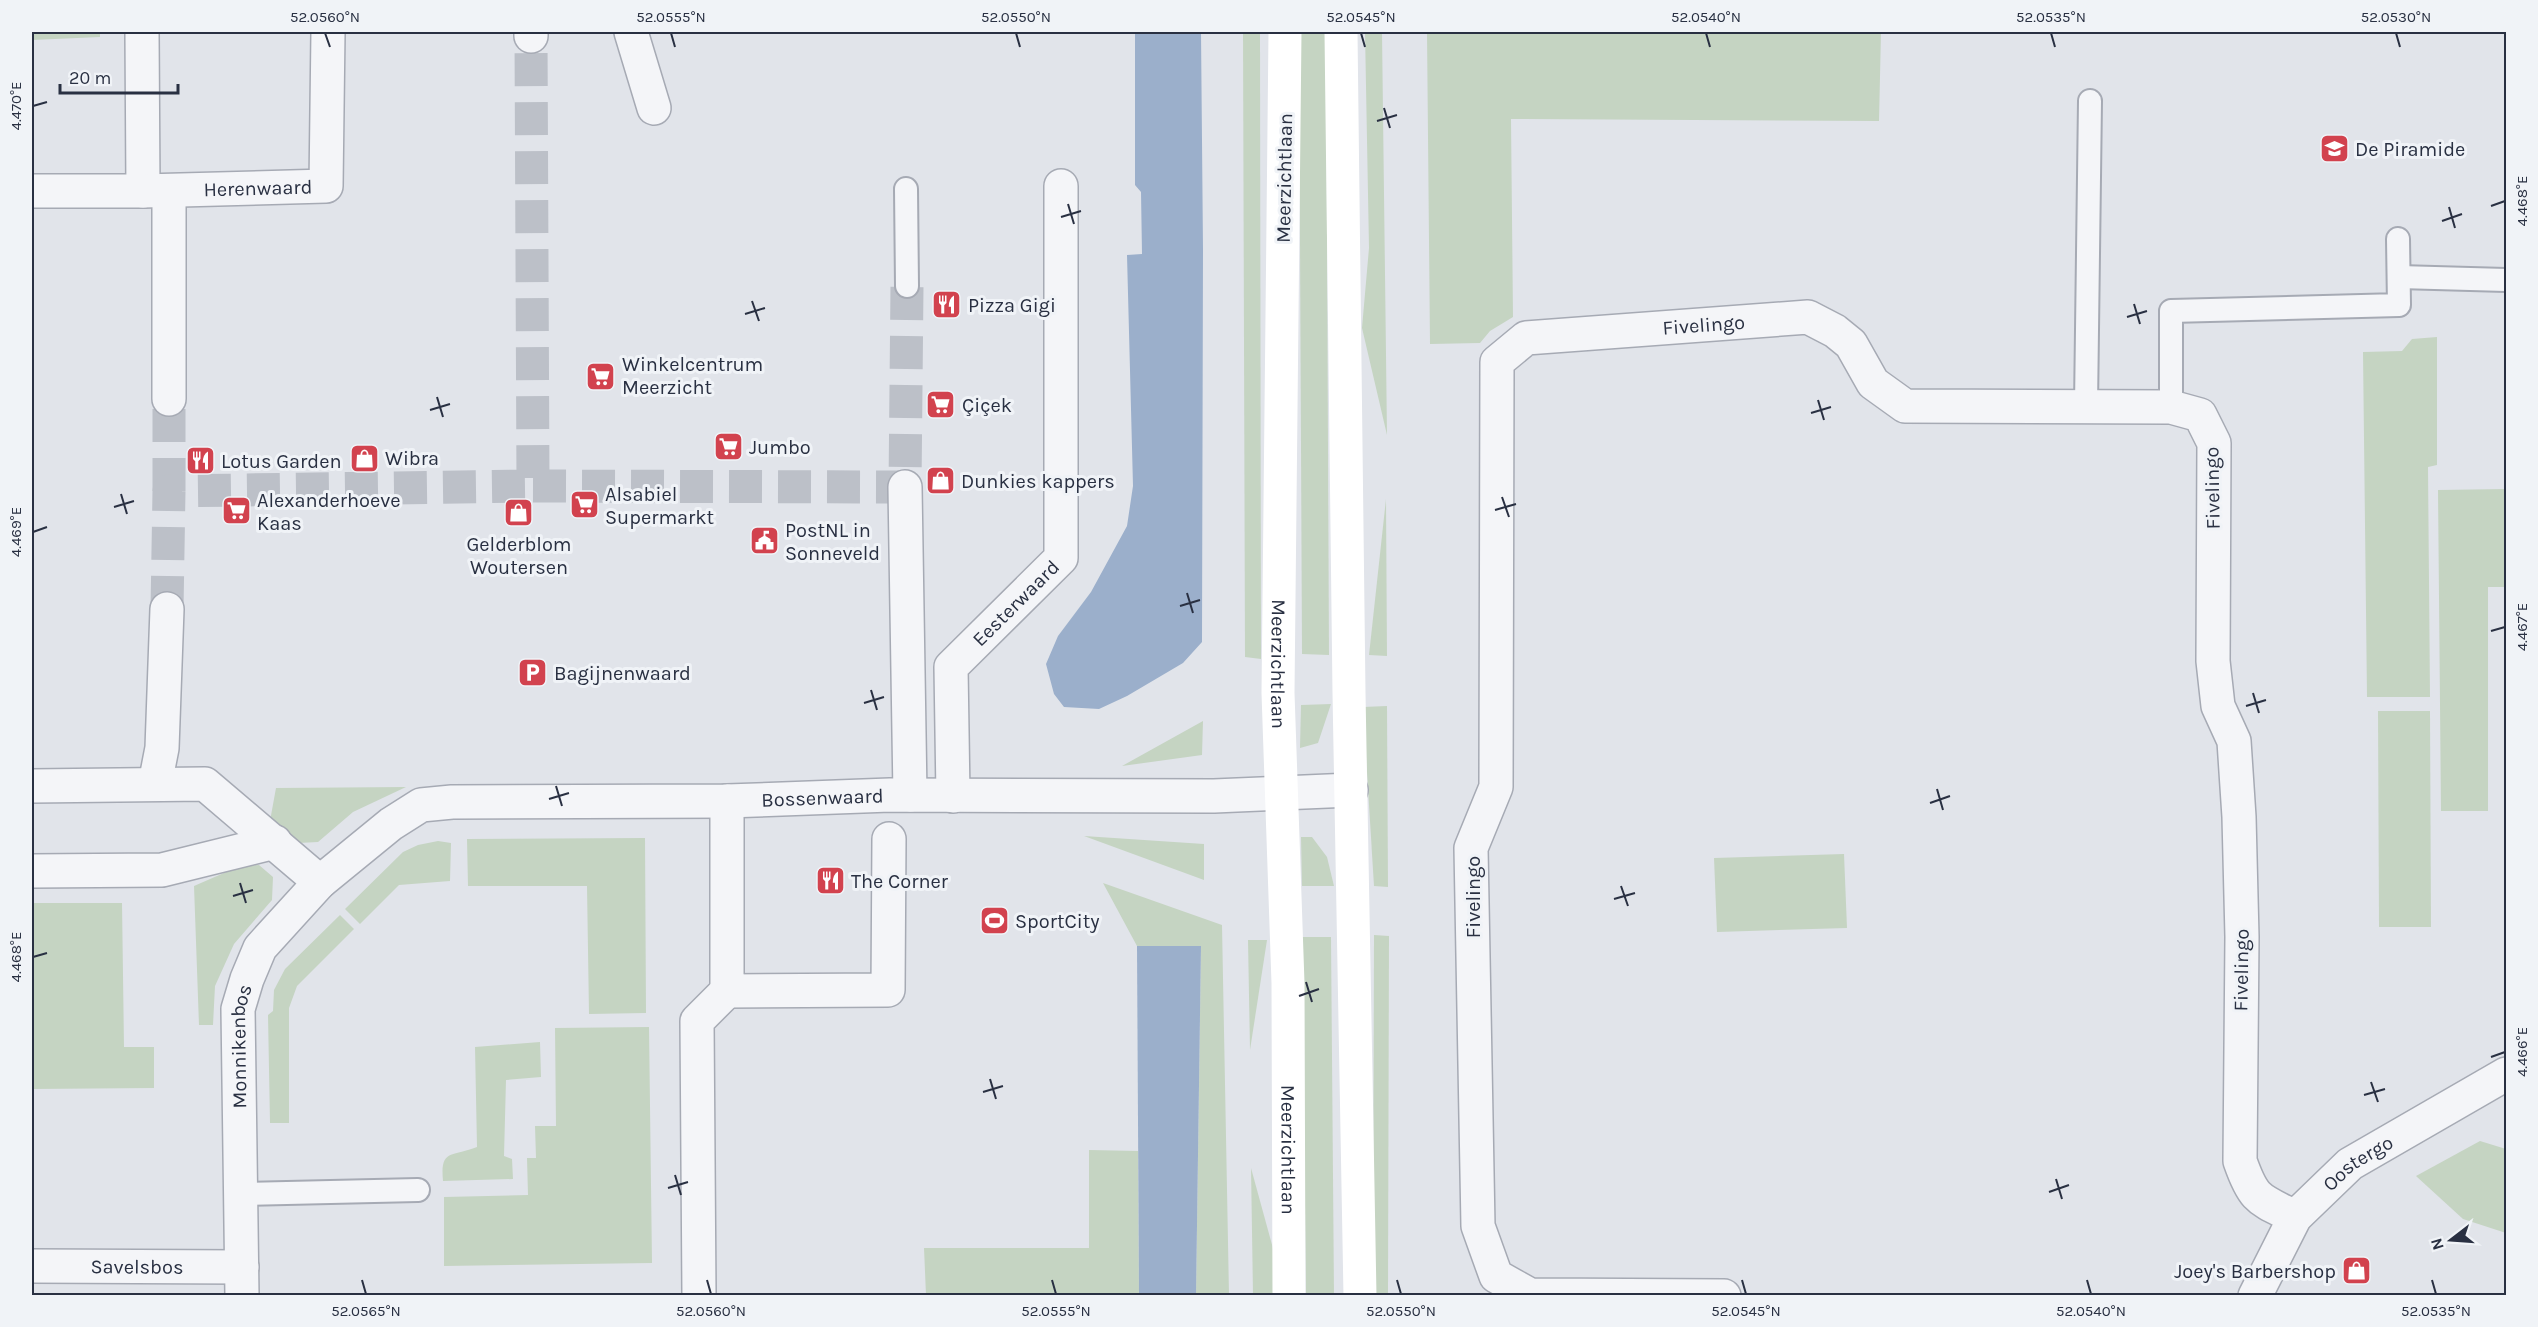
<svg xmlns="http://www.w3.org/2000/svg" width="2538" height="1327" viewBox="0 0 2538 1327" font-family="Karla,sans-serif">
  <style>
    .green { fill: #c5d4c2 }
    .water { fill: #9bafcb }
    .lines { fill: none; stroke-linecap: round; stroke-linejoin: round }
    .street-tunnel { stroke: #bcc0c8; stroke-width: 33; stroke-dasharray: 33 16; stroke-linecap: butt }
    .lane-casing { stroke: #a6aab4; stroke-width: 26 }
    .street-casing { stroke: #a6aab4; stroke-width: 36 }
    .lane { stroke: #f4f5f8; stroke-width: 22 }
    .street { stroke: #f4f5f8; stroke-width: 33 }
    .secondary { stroke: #fff; stroke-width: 33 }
    .ticks { fill: none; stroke: #293042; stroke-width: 2 }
    .labels { text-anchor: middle; stroke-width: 6; stroke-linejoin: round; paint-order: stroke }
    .poi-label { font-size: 20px; fill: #293042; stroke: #f0f3f7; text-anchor: start }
    .street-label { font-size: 20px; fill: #293042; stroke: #f0f3f7 }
    .neatline { fill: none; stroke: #293042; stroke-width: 2 }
    .ticks-label { font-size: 15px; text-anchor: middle; fill: #293042 }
  </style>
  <rect width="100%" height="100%" fill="#e1e4ea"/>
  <g class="green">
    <polygon points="32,32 100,32 100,37 32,40"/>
    <polygon points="1243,32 1260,32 1261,659 1245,657"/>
    <polygon points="1299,32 1326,32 1329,655 1302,654"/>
    <polygon points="1365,32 1382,32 1387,435 1362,328 1369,248"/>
    <polygon points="1427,32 1881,32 1879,121 1511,119 1513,317 1490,331 1480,343 1430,344"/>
    <polygon points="2437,337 2437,465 2428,467 2430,697 2367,697 2363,352 2402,351 2412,339"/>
    <polygon points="2506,489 2506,587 2488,587 2488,811 2441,811 2438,490"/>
    <polygon points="1386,499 1387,656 1369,655"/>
    <polygon points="1331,704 1318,743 1300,748 1301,705"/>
    <polygon points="1387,706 1388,887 1374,886 1363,707"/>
    <polygon points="2378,711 2430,711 2431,927 2379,927"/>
    <polygon points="1203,721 1202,755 1122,766"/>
    <polygon points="406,787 353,812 318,842 298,843 270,821 276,788"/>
    <polygon points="1084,836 1204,844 1204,880"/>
    <polygon points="1301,837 1312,837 1327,857 1334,886 1302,886"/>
    <polygon points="645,838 646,1013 589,1014 587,886 468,886 467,839"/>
    <polygon points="438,841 451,843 450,881 399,885 360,924 345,909 403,852 418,845"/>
    <polygon points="1844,854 1847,928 1717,932 1714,858"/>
    <polygon points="259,865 273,877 272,900 234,944 215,986 213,1025 199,1025 194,886 240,866"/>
    <polygon points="1103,883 1222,925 1229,1295 1196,1295 1201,946 1137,946"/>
    <polygon points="122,903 124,1047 154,1047 154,1088 32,1089 32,903"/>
    <polygon points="340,915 354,929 297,986 289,1008 289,1123 270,1123 268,1015 273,1011 274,990 285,969"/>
    <polygon points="1374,935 1389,936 1388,1295 1373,1296"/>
    <polygon points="1302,937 1331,937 1334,1295 1306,1295"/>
    <polygon points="1248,940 1267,940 1250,1050"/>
    <polygon points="649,1027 652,1263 444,1266 444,1197 528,1195 527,1158 536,1158 535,1126 556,1126 555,1028"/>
    <path d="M540,1042l1,35 -35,3 -2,76 8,3 1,20 -70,2c-3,-32 8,-24 34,-34l-2,-100z"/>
    <polygon points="2480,1141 2506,1149 2506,1233 2463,1219 2416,1176"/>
    <polygon points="1089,1150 1138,1151 1139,1295 926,1295 924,1248 1089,1248"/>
    <polygon points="1251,1168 1274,1252 1273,1295 1253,1295"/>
  </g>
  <g class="water">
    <polygon points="1135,32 1201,32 1203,250 1202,642 1183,663 1127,696 1099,709 1064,707 1054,694 1046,664 1058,636 1091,592 1127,526 1133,486 1127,255 1142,254 1141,192 1135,185"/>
    <polygon points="1137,946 1201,946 1196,1295 1139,1295"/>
  </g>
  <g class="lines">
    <g class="street-tunnel">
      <polyline points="533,486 905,487 907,286"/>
      <polyline points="169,491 169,399"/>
      <polyline points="167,609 169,491 533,486 531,36"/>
    </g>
    <defs>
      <g id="lane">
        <polyline points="906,189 907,286"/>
        <polyline points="2399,277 2506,280"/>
        <polyline points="2086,406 2090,101"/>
        <polyline points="2171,407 2171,311 2399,305 2398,239"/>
        <polyline points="240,1194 418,1190"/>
      </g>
      <g id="street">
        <polyline points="142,32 143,191"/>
        <polyline points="531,32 531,36"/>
        <polyline points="631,32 654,108"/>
        <path id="s1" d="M32,191h111l183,-5 2,-154"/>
        <polyline points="169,191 169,399"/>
        <polyline points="905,487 910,795"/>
        <polyline points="155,784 162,748 167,609"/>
        <polyline points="32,786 205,784 320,882"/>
        <path id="s2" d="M953,796l-2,-129 110,-109v-372"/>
        <polyline points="727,801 727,991 888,990 889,839"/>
        <polyline points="32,871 162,870 275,842"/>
        <path id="s3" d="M32,1266l210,1"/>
        <path id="s4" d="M242,1296l-4,-287 9,-30 13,-31 60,-66 71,-58 30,-19 31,-3 275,-1 163,-6 324,1 137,-6"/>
        <polyline points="699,1296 697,1021 727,991"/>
        <path id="s5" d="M1724,1296l-194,-1 -34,-19 -18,-50 -7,-378 25,-61 1,-425 29,-24 282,-21 27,14 16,13 22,39 32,23 266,1 29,8 14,28 -1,218 5,45 16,35 5,76 3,120 -2,224c14,40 19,38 55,56"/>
        <path id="s6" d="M2255,1296l40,-79 55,-53 156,-90"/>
      </g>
    </defs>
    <use href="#lane" class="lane-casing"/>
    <use href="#street" class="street-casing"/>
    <use href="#lane" class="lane"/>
    <use href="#street" class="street"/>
    <g class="secondary">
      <path id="s7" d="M1285,32l-7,661 10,290 1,313"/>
      <polyline points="1341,32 1349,693 1360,1296"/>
    </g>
  </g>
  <path class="ticks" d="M325,33l5,14M671,33l4,14M1016,33l4,14M1361,33l4,14M1706,33l4,14M2051,33l4,14M2396,33l4,14M33,106l14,-4M1384,108l6,20M1377,121l20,-6M1068,204l6,20M2491,206l14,-5M2449,207l6,21M1061,217l20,-6M2442,221l20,-7M752,301l7,20M2134,304l6,20M745,314l20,-6M2127,317l20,-6M437,397l6,20M1818,400l6,20M430,410l20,-6M1811,413l20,-6M121,494l6,20M1502,497l7,20M114,507l20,-6M1495,510l21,-6M33,532l14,-5M1187,593l6,20M1180,606l20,-6M2491,631l14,-4M871,690l6,20M2253,693l6,20M864,703l20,-6M2246,706l20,-6M556,786l6,20M1937,789l6,21M549,799l20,-6M1930,803l20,-7M240,883l6,20M1621,886l7,20M233,896l20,-6M1614,899l21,-6M33,957l14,-4M1306,982l6,20M1299,996l20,-7M2491,1057l14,-5M990,1079l6,20M2371,1082l7,20M983,1092l20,-6M2364,1095l21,-6M675,1175l6,20M2056,1179l6,20M668,1188l20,-6M2049,1192l20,-7M362,1280l4,14M707,1280l4,14M1052,1280l4,14M1397,1280l4,14M1742,1280l4,14M2087,1280l4,14M2432,1280l4,14"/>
  <defs>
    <symbol id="school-square" viewBox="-11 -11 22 22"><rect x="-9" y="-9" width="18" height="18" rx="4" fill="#d2424e" stroke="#f0f3f7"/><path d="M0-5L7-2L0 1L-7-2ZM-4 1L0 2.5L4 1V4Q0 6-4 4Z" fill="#fff"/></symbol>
    <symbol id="restaurant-square" viewBox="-11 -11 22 22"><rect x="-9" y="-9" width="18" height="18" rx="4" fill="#d2424e" stroke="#f0f3f7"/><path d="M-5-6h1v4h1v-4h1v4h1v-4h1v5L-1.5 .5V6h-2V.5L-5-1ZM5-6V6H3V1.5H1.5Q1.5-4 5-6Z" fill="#fff"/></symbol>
    <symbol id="supermarket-square" viewBox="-11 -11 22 22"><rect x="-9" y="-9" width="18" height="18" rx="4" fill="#d2424e" stroke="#f0f3f7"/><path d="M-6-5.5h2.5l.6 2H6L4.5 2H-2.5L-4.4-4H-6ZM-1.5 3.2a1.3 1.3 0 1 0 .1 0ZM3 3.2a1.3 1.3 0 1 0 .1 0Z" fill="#fff"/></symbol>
    <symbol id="shop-square" viewBox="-11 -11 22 22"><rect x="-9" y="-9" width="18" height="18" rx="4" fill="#d2424e" stroke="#f0f3f7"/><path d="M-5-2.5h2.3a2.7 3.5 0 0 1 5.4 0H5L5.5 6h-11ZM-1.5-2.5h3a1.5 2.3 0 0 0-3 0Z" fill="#fff"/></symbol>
    <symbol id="civic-square" viewBox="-11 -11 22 22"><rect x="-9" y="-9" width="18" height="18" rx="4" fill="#d2424e" stroke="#f0f3f7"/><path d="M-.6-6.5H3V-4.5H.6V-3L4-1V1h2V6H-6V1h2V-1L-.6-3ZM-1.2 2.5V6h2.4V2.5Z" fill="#fff"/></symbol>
    <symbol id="parking-square" viewBox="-11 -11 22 22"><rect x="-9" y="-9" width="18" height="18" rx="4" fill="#d2424e" stroke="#f0f3f7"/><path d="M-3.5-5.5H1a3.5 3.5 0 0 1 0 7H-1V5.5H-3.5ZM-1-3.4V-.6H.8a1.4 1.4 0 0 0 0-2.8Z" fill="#fff"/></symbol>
    <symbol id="stadium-square" viewBox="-11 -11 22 22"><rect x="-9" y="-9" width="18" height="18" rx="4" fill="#d2424e" stroke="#f0f3f7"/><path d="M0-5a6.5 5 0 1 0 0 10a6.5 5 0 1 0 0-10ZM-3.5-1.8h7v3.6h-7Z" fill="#fff"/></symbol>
  </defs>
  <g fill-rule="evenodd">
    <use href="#school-square" x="2318" y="132" width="33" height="33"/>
    <use href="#restaurant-square" x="930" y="288" width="33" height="33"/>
    <use href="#supermarket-square" x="584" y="360" width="33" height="33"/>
    <use href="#supermarket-square" x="924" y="388" width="33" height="33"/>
    <use href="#supermarket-square" x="712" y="430" width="33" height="33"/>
    <use href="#shop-square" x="348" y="442" width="33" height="33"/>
    <use href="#restaurant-square" x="184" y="444" width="33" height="33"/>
    <use href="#shop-square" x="924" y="464" width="33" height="33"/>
    <use href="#supermarket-square" x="568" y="488" width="33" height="33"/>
    <use href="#supermarket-square" x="220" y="494" width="33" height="33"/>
    <use href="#shop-square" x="502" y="496" width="33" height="33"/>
    <use href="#civic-square" x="748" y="524" width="33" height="33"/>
    <use href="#parking-square" x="516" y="656" width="33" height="33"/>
    <use href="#restaurant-square" x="814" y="864" width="33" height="33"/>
    <use href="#stadium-square" x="978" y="904" width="33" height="33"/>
    <use href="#shop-square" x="2340" y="1254" width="33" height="33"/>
  </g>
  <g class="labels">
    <g class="poi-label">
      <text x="2355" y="156">De Piramide</text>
      <text x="968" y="312">Pizza Gigi</text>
      <text x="622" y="371">Winkelcentrum<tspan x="622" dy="23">Meerzicht</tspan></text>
      <text x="962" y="412">Çiçek</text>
      <text x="749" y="454">Jumbo</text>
      <text x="385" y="465">Wibra</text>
      <text x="221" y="468">Lotus Garden</text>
      <text x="961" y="488">Dunkies kappers</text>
      <text x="605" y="501">Alsabiel<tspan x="605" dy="23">Supermarkt</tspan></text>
      <text x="257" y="507">Alexanderhoeve<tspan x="257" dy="23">Kaas</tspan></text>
      <text x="785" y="537">PostNL in<tspan x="785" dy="23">Sonneveld</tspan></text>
      <text x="519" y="551" text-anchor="middle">Gelderblom<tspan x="519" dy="23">Woutersen</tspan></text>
      <text x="554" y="680">Bagijnenwaard</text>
      <text x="851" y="888">The Corner</text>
      <text x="1015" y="928">SportCity</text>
      <text x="2336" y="1278" text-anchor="end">Joey's Barbershop</text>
    </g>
    <g class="street-label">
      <text transform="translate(1284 178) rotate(-89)" y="7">Meerzichtlaan</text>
      <text dy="7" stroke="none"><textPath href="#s1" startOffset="226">Herenwaard</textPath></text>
      <text dy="7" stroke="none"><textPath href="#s5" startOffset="1371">Fivelingo</textPath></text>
      <text transform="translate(2212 488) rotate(-91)" y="7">Fivelingo</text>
      <text dy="7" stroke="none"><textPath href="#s2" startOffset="220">Eesterwaard</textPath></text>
      <text dy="7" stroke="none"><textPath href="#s7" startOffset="632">Meerzichtlaan</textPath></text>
      <text dy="7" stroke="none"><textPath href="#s4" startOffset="970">Bossenwaard</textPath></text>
      <text transform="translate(1473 897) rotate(-90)" y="7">Fivelingo</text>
      <text transform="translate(2241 970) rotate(-89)" y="7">Fivelingo</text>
      <text dy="7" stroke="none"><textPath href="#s4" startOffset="250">Monnikenbos</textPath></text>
      <text dy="7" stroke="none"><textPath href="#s7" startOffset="1118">Meerzichtlaan</textPath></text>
      <text dy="7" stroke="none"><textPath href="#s6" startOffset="172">Oostergo</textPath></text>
      <text dy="7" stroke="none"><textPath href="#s3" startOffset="105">Savelsbos</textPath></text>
    </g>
  </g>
  <rect width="2538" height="1327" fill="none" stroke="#f0f3f7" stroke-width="66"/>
  <g transform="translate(2451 1240) rotate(253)" stroke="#f0f3f7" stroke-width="4.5" paint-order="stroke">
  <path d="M0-4.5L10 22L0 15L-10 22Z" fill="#293042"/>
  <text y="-9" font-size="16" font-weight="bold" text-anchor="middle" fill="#293042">N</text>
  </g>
  <path d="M60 84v9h118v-9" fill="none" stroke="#293042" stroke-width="3"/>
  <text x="69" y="84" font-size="18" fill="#293042" stroke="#f0f3f7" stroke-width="4.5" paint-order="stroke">20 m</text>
  <rect x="33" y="33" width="2472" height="1261" class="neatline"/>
  <g class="ticks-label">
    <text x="325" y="22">52.0560°N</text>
    <text x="671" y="22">52.0555°N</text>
    <text x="1016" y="22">52.0550°N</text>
    <text x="1361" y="22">52.0545°N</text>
    <text x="1706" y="22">52.0540°N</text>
    <text x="2051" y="22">52.0535°N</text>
    <text x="2396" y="22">52.0530°N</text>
    <text transform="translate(16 106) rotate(-90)" y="5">4.470°E</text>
    <text transform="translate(2522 201) rotate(-90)" y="5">4.468°E</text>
    <text transform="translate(16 532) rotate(-90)" y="5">4.469°E</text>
    <text transform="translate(2522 627) rotate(-90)" y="5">4.467°E</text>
    <text transform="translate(16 957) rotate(-90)" y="5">4.468°E</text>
    <text transform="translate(2522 1052) rotate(-90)" y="5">4.466°E</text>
    <text x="366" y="1316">52.0565°N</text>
    <text x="711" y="1316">52.0560°N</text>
    <text x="1056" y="1316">52.0555°N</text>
    <text x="1401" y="1316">52.0550°N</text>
    <text x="1746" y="1316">52.0545°N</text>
    <text x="2091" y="1316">52.0540°N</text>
    <text x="2436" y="1316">52.0535°N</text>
  </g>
</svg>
